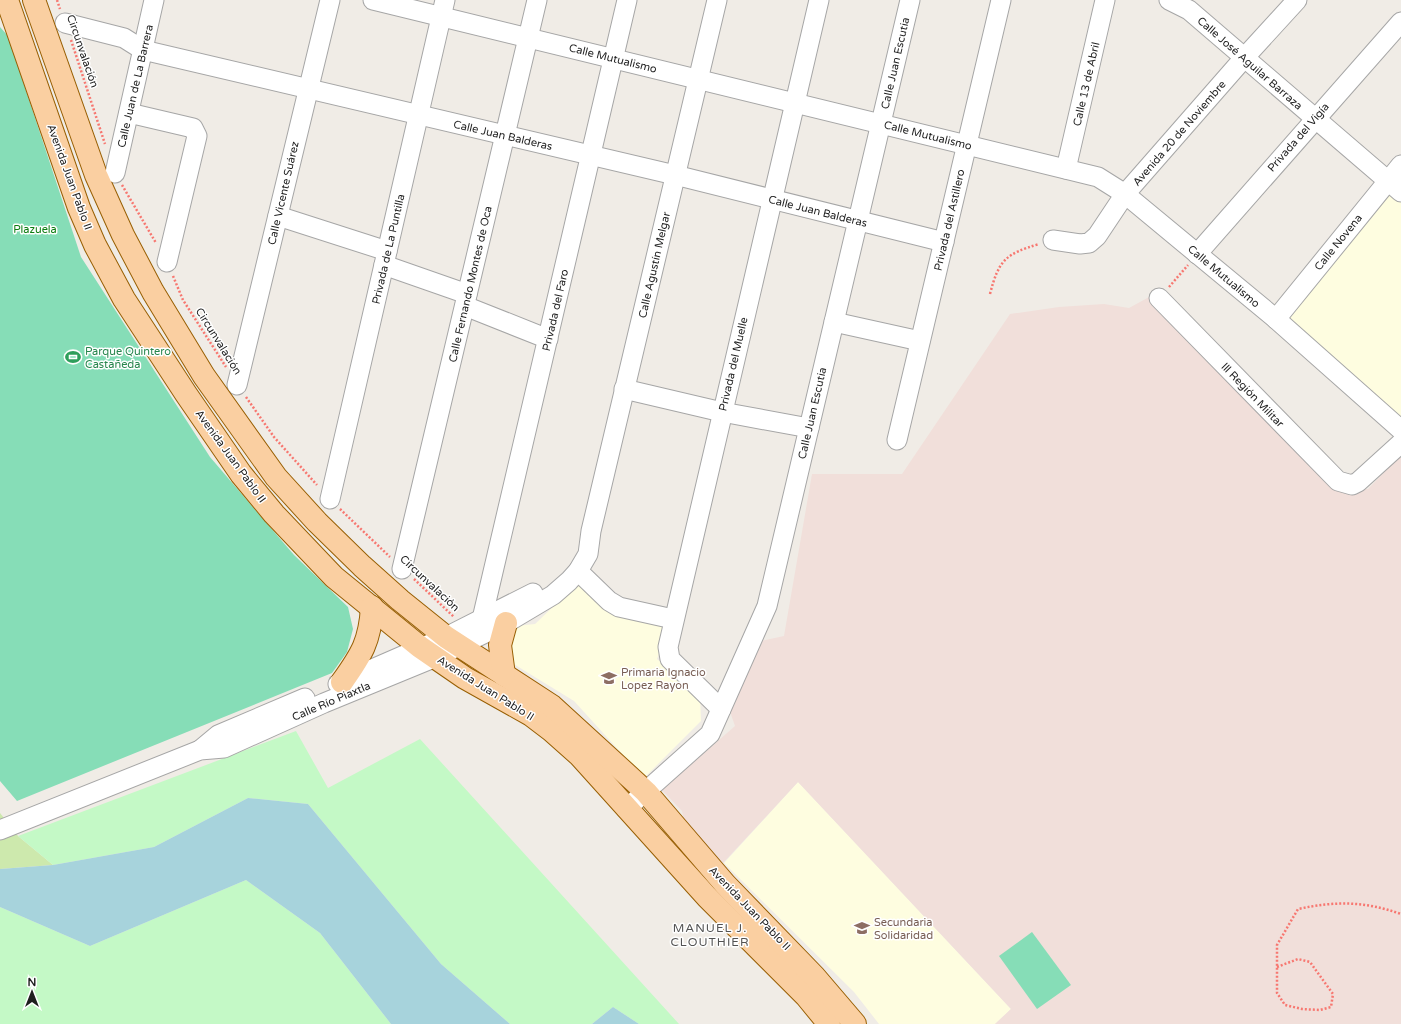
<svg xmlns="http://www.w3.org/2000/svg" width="1401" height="1024" viewBox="0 0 1401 1024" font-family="'Varela Round',sans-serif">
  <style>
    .education { fill: #fefde0 }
    .military { fill: #f1dfda }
    .grass { fill: #cde9ad }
    .park { fill: #c4f9c6 }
    .pitch { fill: #86ddb7 }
    .water { fill: #a7d3dc }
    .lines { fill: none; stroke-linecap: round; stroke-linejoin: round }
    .minor-casing { stroke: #a6a6a6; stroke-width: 21 }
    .major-casing { stroke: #985f03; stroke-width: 24 }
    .path { stroke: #f77770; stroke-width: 2.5; stroke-dasharray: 2 2; stroke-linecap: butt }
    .minor { stroke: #fff; stroke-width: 19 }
    .major { stroke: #facfa1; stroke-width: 22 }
    .labels { text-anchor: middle; stroke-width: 3; stroke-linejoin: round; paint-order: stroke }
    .street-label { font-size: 11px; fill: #1f1f1f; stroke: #fff }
    .park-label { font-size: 11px; fill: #0e7d11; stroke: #fff }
    .leisure-label { font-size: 11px; fill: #27864d; stroke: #fff; text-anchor: start }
    .education-label { font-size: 11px; fill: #785e54; stroke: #fff; text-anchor: start }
    .neighbourhood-label { font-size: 12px; letter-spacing: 1px; fill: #525252; stroke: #fff }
  </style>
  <rect width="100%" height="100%" fill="#f0ece6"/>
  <g class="education">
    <polygon points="1385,187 1401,202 1401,417 1398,420 1270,309"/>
    <polygon points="582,579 670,625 657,659 700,694 701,721 644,778 574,701 512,663 509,637 516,626 535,624"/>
    <polygon points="798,782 1011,1009 995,1024 879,1024 854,992 724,863"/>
  </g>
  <polygon class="military" points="1151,296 1335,488 1368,489 1399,457 1401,458 1401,1024 995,1024 1011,1009 798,782 723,863 685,825 682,811 662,790 735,726 727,703 761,641 784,636 812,474 902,474 1010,314 1059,307 1104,304 1129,308"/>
  <polygon class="grass" points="0,813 18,836 53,865 0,869"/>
  <g class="park">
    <polygon points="296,731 328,788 420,739 679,1024 639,1024 613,1007 592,1024 510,1024 441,964 308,804 248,798 154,847 53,865 18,836"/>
    <polygon points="246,880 320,933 391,1024 0,1024 0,907 90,946"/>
  </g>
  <g class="pitch">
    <polygon points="0,27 8,36 81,257 210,457 294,555 348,607 353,629 347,652 332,673 17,801 0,781"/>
    <polygon points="1032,932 1071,985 1037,1009 999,956"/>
  </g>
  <g class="water">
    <polygon points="248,798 308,804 441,964 510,1024 391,1024 320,933 246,880 90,946 0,907 0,869 53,865 154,847"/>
    <polygon points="613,1007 639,1024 592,1024"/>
  </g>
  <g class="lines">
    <defs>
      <g id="minor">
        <polyline points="373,0 1098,177 1125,194 1276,319 1401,430"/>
        <polyline points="1169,0 1189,10 1401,192"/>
        <polyline points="65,23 124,38 143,50 675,175 944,242"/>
        <polyline points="129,113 193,128 197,136 167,262"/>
        <polyline points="1066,169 1105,0"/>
        <polyline points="115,173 154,0"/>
        <polyline points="278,216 387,251"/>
        <polyline points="1053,240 1080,244 1089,243 1097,236 1125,194 1244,58 1297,0"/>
        <polyline points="1197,254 1401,22"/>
        <polyline points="384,265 467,294"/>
        <polyline points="1159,298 1338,481 1352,485 1358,482 1401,443"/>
        <polyline points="465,306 548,339"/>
        <polyline points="1276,319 1401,165"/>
        <polyline points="834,322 920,341"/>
        <polyline points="237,385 330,0"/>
        <polyline points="624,389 722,412 809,428"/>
        <polyline points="897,440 1001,0"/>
        <polyline points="330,499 445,0"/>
        <polyline points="402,569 537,0"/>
        <polyline points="578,571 609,601 619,607 673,619"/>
        <polyline points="482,619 627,0"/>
        <polyline points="338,684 446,637 533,593"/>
        <polyline points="721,709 670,659 668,647 819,0"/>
        <polyline points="200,750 218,735 305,698"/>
        <polyline points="626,809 710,734 767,606 910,0"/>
        <polyline points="0,830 200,750 224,748 324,703 436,657 506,623 553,595 569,581 578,571 588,554 591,531 717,0"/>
      </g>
      <g id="major">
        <polyline points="7,0 79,208 95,245 124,299 186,394 241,474 274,514 334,577 420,647 465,678 531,715 552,731 579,755 707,897 806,996 829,1024"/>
        <polyline points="34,0 96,175 123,235 153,292 204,376 276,477 317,522 362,566 400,600 446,637 552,706 646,792 725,884 814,976 855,1024"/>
        <polyline points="504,675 500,645 506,623"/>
        <path d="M342,682c20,-28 28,-41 30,-75"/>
      </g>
    </defs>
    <use href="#minor" class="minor-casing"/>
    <use href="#major" class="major-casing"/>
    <g class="path">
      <polyline points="57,0 60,9"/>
      <polyline points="71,40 105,144"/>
      <polyline points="122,185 156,243"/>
      <polyline points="173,276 183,300 226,367"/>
      <polyline points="1169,287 1188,265"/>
      <path d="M990,294c9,-35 16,-40 49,-50"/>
      <polyline points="246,397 274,437 317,485"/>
      <polyline points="340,509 390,557"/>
      <polyline points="414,579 454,617"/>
      <path d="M1277,967l21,-8 12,3 23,32 -2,13 -11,3 -18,-1 -17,-4 -8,-12v-48l21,-36c38,-8 66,-8 103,5"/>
    </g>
    <use href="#minor" class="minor"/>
    <use href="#major" class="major"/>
  </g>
  <defs>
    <symbol id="stadium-bare" viewBox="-9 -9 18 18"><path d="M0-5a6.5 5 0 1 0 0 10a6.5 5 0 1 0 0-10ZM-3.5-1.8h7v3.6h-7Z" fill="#2e9e5b" stroke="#fff" stroke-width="2.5" paint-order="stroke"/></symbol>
    <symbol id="school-bare" viewBox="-9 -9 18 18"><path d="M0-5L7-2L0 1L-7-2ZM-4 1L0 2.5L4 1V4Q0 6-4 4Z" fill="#8d6e63" stroke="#fff" stroke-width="2.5" paint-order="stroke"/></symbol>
  </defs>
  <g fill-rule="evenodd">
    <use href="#stadium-bare" x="62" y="346" width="22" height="22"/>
    <use href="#school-bare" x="598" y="667" width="22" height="22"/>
    <use href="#school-bare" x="851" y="917" width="22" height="22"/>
  </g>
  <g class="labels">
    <g class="street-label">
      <text transform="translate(83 51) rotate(71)" y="4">Circunvalación</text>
      <text transform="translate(613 58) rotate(14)" y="4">Calle Mutualismo</text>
      <text transform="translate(895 63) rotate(-77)" y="4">Calle Juan Escutia</text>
      <text transform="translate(1250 63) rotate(41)" y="4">Calle José Aguilar Barraza</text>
      <text transform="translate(1086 84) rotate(-77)" y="4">Calle 13 de Abril</text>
      <text transform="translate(135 86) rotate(-77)" y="4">Calle Juan de La Barrera</text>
      <text transform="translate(1179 133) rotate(-49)" y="4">Avenida 20 de Noviembre</text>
      <text transform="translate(503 135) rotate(13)" y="4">Calle Juan Balderas</text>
      <text transform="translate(928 135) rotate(14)" y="4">Calle Mutualismo</text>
      <text transform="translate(1298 137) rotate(-49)" y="4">Privada del Vigía</text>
      <text transform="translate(70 177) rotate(70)" y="4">Avenida Juan Pablo II</text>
      <text transform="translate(283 193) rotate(-77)" y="4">Calle Vicente Suárez</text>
      <text transform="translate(818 211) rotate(14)" y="4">Calle Juan Balderas</text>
      <text transform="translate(949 220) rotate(-77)" y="4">Privada del Astillero</text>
      <text transform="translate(1338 242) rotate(-51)" y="4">Calle Novena</text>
      <text transform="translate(388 249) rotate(-77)" y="4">Privada de La Puntilla</text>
      <text transform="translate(654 265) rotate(-77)" y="4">Calle Agustín Melgar</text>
      <text transform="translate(1224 276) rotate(40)" y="4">Calle Mutualismo</text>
      <text transform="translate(470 284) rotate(-77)" y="4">Calle Fernando Montes de Oca</text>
      <text transform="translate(555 310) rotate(-77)" y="4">Privada del Faro</text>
      <text transform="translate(219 341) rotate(58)" y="4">Circunvalación</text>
      <text transform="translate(733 364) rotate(-77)" y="4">Privada del Muelle</text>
      <text transform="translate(1253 395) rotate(46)" y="4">lll Región Militar</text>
      <text transform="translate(812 413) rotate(-77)" y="4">Calle Juan Escutia</text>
      <text transform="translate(231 456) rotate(54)" y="4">Avenida Juan Pablo II</text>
      <text transform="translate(430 583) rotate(43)" y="4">Circunvalación</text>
      <text transform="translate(486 688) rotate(32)" y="4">Avenida Juan Pablo II</text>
      <text transform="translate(331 701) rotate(-23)" y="4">Calle Río Piaxtla</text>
      <text transform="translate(750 908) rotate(46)" y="4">Avenida Juan Pablo II</text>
    </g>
    <g class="park-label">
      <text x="35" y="233">Plazuela</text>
    </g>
    <g class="leisure-label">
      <text x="85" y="355">Parque Quintero<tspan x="85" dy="13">Castañeda</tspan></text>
    </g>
    <g class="education-label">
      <text x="621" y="676">Primaria Ignacio<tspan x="621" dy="13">Lopez Rayon</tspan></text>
      <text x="874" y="926">Secundaria<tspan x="874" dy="13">Solidaridad</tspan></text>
    </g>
    <g class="neighbourhood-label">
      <text x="710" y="932">MANUEL J.<tspan x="710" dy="14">CLOUTHIER</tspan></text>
    </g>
  </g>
  <g transform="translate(32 992)" stroke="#ffffff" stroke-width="3" paint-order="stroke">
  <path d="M0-3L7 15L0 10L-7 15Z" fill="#1f1f1f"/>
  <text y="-6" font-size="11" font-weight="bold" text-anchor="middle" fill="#1f1f1f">N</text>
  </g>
</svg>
